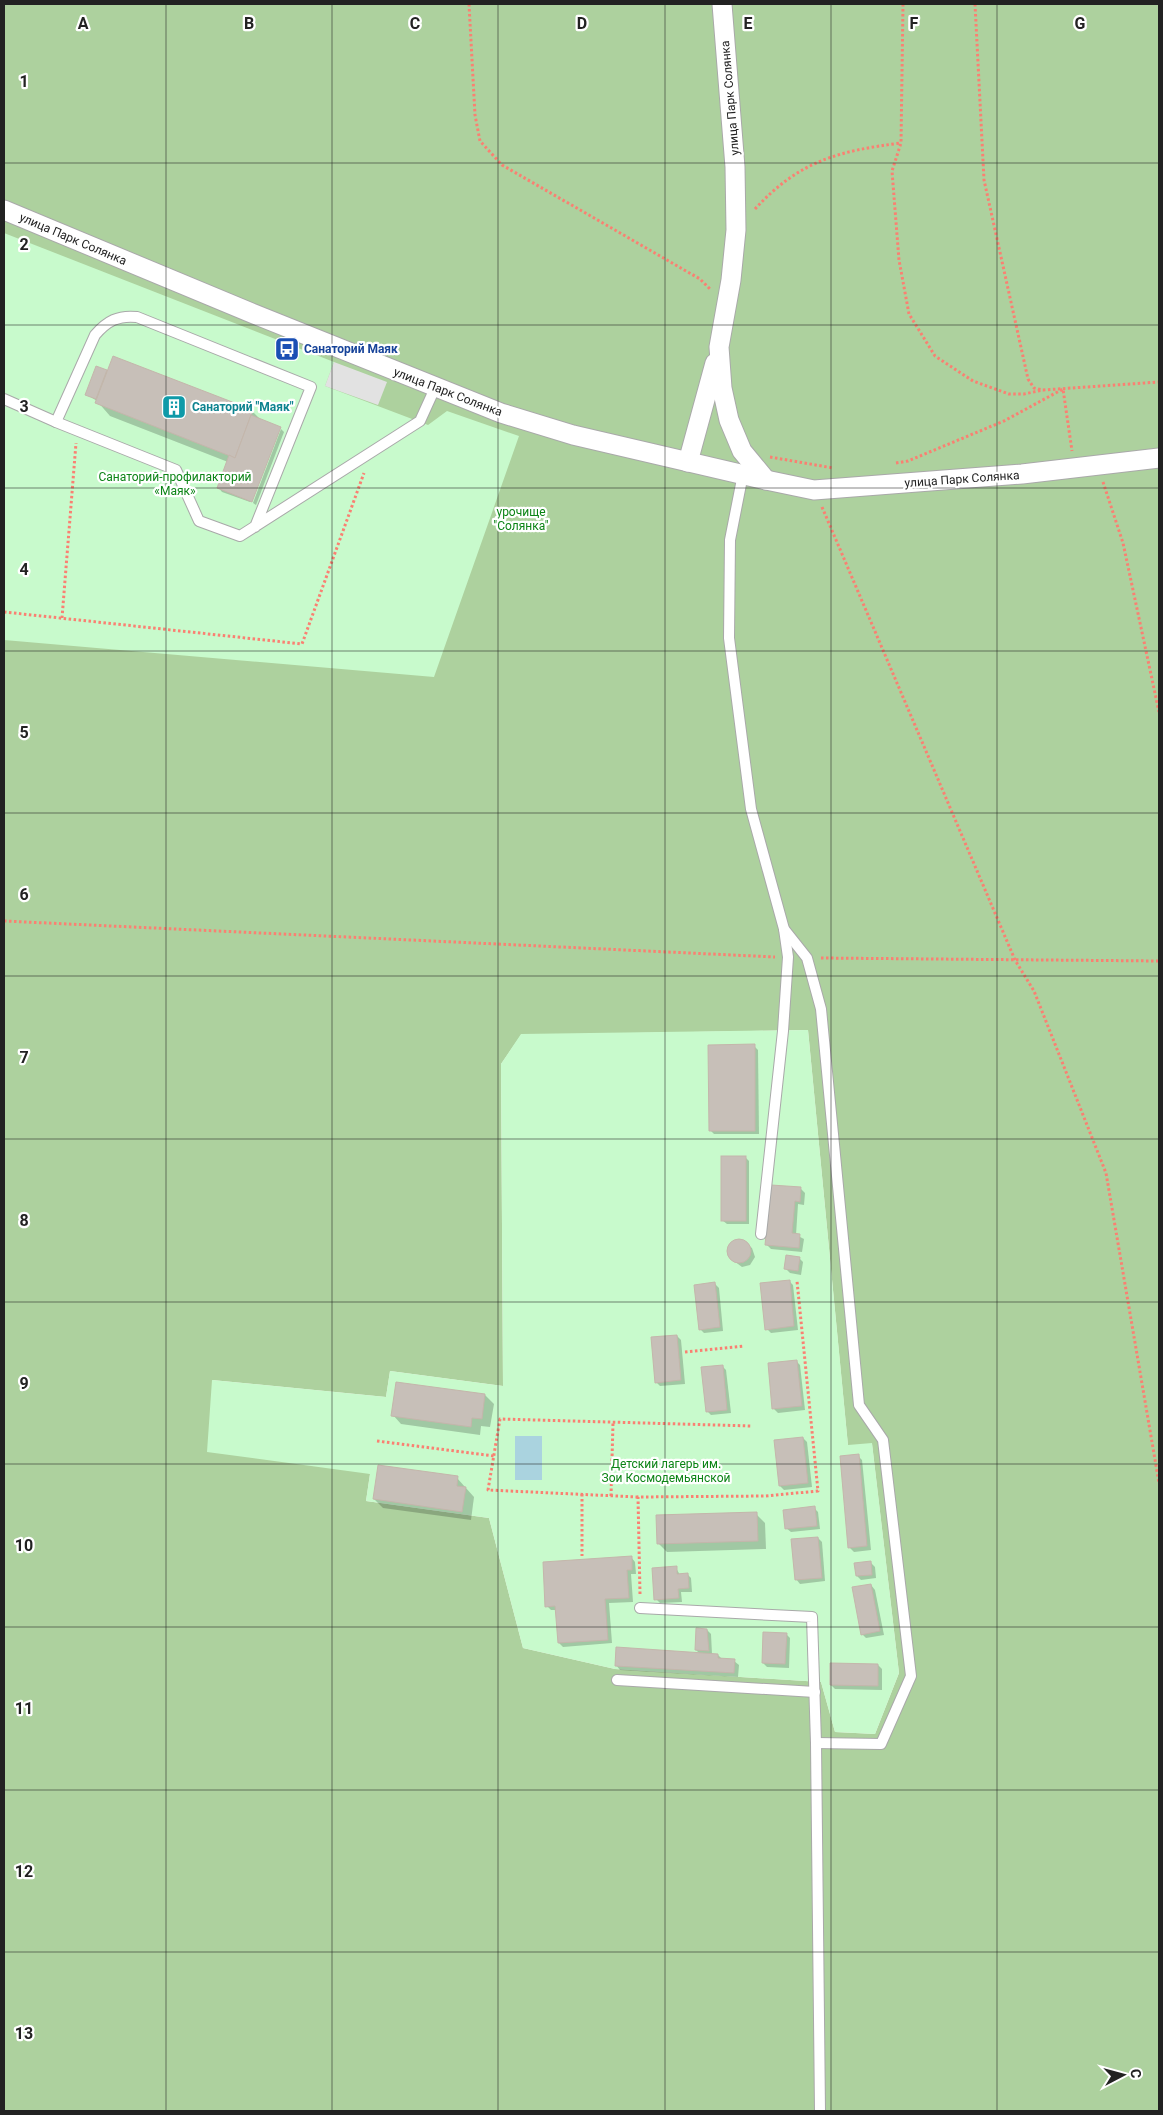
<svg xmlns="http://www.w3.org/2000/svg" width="1163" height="2115" viewBox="0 0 1163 2115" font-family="Roboto,sans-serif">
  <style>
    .forest { fill: #add19e; fill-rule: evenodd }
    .park { fill: #c8facc }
    .parking { fill: #e2e2e2 }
    .water { fill: #aad3df }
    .shadow { fill: #0003 }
    .building { fill: #c7bfb8; stroke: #c4b6ab }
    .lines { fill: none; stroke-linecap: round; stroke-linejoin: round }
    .service-casing { stroke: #a9a9a9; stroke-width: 12 }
    .minor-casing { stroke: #a9a9a9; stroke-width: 21 }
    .path { stroke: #fa8072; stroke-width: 3; stroke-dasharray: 2.5 2.5; stroke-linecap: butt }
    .service { stroke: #fff; stroke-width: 10 }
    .minor { stroke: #fff; stroke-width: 19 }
    .grid { fill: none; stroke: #222; stroke-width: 1; stroke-opacity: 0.55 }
    .labels { text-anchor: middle; stroke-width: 4.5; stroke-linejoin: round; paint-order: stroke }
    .street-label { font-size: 12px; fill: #222; stroke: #fff }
    .transit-label { font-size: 12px; font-weight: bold; fill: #164399; stroke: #fff; text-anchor: start }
    .culture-label { font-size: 12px; font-weight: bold; fill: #0d838f; stroke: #fff; text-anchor: start }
    .park-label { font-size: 12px; fill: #0c8416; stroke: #fff }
    .grid-label { font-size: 16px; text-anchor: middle; font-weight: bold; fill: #222; stroke: #fff; stroke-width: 4.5; stroke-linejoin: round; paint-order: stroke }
  </style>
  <rect width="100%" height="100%" fill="#f2efe9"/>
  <path class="forest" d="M4,4h1155v2107h-1155zM808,1030l40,416 24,-2 27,229 -24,61 -40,-2 -14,-50 -206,-13 -92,-21 -34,-130 -123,-17 4,-27 -158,-94 174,17 4,-26 113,15 -2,-322 20,-29z"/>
  <g class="park">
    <polygon points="4,233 334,362 325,386 428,425 447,411 519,436 434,677 4,640"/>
    <polygon points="808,1030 848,1445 872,1443 899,1673 875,1734 835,1732 821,1682 615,1669 523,1648 489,1518 366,1501 370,1474 207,1452 212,1380 386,1397 390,1371 503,1386 501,1064 521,1034"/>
  </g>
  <polygon class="parking" points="334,362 387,382 378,405 325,386"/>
  <rect class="water" x="515" y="1436" width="27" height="44"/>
  <g class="shadow">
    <polygon points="97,367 108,373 252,411 261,420 279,428 250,502 222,492 218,487 228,462 110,416 97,401 86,394"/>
    <polygon points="281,429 284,432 256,505 253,503"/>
    <polygon points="754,1046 758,1050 759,1134 714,1134 710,1130"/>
    <polygon points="745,1157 749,1161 749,1224 727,1224 722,1220"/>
    <polygon points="801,1189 805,1193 804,1205 798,1204 796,1235 804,1239 802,1252 771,1249 767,1245"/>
    <polygon points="740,1239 752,1248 755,1257 750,1265 742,1267 730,1258 727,1249 731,1242"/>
    <polygon points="799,1258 803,1262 801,1275 790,1273 786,1269"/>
    <polygon points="789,1281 793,1285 798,1330 771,1333 767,1329"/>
    <polygon points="715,1284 719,1288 723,1331 704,1333 700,1329"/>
    <polygon points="677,1336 681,1340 685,1384 660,1386 656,1382"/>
    <polygon points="796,1361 800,1365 805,1410 778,1413 774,1409"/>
    <polygon points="722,1366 726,1370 731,1413 711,1415 707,1411"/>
    <polygon points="485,1395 494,1404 490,1427 481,1426 480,1435 401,1424 393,1415"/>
    <polygon points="803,1438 807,1442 812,1487 784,1490 780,1486"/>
    <polygon points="858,1456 862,1460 871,1550 854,1552 850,1548"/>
    <polygon points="457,1478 474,1497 471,1520 383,1508 374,1499"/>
    <polygon points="814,1508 818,1512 820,1529 791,1532 786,1528"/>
    <polygon points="756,1514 765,1523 766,1549 667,1552 658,1543"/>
    <polygon points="818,1538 822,1542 825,1581 800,1584 796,1579"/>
    <polygon points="631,1557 635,1562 636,1574 631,1574 633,1602 609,1603 612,1643 563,1647 559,1643 557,1610 551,1610 547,1606"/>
    <polygon points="871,1563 875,1567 876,1578 861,1580 857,1576"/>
    <polygon points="676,1568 680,1575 687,1574 691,1578 692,1592 681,1592 682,1602 660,1603 656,1599"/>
    <polygon points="871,1585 875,1590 884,1635 866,1638 862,1634"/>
    <polygon points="707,1630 711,1634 712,1654 718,1655 722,1659 734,1661 739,1665 738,1677 620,1670 616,1665 700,1654 696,1650"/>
    <polygon points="786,1634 790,1638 789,1668 767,1667 763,1663"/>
    <polygon points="878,1665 882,1669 882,1690 835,1689 831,1685"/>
  </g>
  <g class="building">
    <polygon points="113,356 253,410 235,458 95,403"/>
    <polygon points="96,366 107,370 96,399 85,395"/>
    <polygon points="251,415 281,427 252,502 217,488 229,455 235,458"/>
    <polygon points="755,1044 755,1131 709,1131 708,1045"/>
    <rect x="721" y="1156" width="25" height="65"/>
    <polygon points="771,1185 801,1187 800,1202 795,1201 792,1233 800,1234 799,1248 765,1245"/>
    <circle cx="739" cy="1251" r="12"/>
    <polygon points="786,1255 800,1257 798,1271 784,1269"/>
    <polygon points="790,1280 794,1326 765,1330 760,1283"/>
    <polygon points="715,1282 720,1327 699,1330 694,1285"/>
    <polygon points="677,1335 681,1380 655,1383 651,1337"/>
    <polygon points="797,1360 802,1406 772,1409 768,1363"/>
    <polygon points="723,1365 727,1410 706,1412 701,1367"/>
    <polygon points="396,1382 485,1394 482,1419 472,1418 471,1427 391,1416"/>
    <polygon points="803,1437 808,1483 779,1486 774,1440"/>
    <polygon points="859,1454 867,1546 848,1548 840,1456"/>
    <polygon points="378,1465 458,1476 457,1486 466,1487 462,1512 373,1499"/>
    <polygon points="815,1506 817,1526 785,1529 783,1510"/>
    <polygon points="757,1512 758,1541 657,1544 656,1515"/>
    <polygon points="818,1537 822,1578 795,1580 791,1539"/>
    <polygon points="632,1556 632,1570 627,1570 629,1598 605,1599 608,1640 558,1643 555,1606 545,1607 543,1562"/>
    <polygon points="871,1561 872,1575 856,1576 854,1563"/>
    <polygon points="677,1566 677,1574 688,1573 689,1588 678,1589 679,1598 654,1600 652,1568"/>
    <polygon points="871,1584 880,1631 861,1635 852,1587"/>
    <polygon points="696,1628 707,1629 709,1651 695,1650"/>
    <polygon points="763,1632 787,1633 785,1664 762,1663"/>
    <polygon points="616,1647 718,1654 718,1658 735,1659 734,1673 615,1666"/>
    <polygon points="830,1663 878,1664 878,1686 830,1685"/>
  </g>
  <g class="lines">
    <defs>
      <g id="service">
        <polyline points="4,399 56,422"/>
        <polyline points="743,474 730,540 729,638 751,809 784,929 807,958 821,1009 859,1405 883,1440 911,1676 881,1744 816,1743"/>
        <path d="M255,527l56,-140 -174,-70c-19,-2 -30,4 -42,18l-39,87 120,48 23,51 41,15 180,-115 15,-33"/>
        <polyline points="761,1234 783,1031 788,957 784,929"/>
        <polyline points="640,1608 812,1617 816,1743 820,2111"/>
        <polyline points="617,1680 815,1692"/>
      </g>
      <g id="minor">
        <polyline points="722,4 735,167 736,230 731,280 719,347 722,388 729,420 742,451 766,480"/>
        <polyline points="4,210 254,314 501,413 573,435 766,480 814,490 1022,474 1159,458"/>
        <polyline points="688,462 715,363"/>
      </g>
    </defs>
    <use href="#service" class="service-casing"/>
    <use href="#minor" class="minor-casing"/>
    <g class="path">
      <polyline points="469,4 475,115 480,141 502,165 700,279 711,290"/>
      <polyline points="903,4 901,143 892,171 899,260 909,314 935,356 973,381 1009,394 1024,394 1043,390"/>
      <polyline points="975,4 984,180 1028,379 1034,388 1043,390 1159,382"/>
      <path d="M755,209c44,-48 83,-58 146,-66"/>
      <polyline points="770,457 833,468"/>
      <polyline points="896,463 908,461 1004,421 1063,389 1072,451"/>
      <polyline points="1103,482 1123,543 1159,712"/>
      <polyline points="822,507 1015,960 1034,991 1106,1173 1159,1483"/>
      <polyline points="4,612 302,644 364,473"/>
      <polyline points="62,618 76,443"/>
      <polyline points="4,921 775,957"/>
      <polyline points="821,958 1159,961"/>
      <polyline points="685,1352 744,1346"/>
      <polyline points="377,1441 494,1456"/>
      <polyline points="582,1494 582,1556"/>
      <polyline points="611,1496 613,1423"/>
      <polyline points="638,1497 488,1490 500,1419 752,1426"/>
      <polyline points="640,1594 638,1497 765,1496 818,1491 797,1281"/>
    </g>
    <use href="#service" class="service"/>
    <use href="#minor" class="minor"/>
  </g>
  <path class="grid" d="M166,4v2107M332,4v2107M498,4v2107M665,4v2107M831,4v2107M997,4v2107M4,163h1155M4,325h1155M4,488h1155M4,651h1155M4,813h1155M4,976h1155M4,1139h1155M4,1302h1155M4,1464h1155M4,1627h1155M4,1790h1155M4,1952h1155"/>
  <defs>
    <symbol id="bus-square" viewBox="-11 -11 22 22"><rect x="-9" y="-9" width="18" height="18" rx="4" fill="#1a4fb4" stroke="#fff"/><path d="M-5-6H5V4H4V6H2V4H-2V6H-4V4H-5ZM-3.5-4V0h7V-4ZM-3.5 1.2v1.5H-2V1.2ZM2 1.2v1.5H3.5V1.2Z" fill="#fff"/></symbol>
    <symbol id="building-square" viewBox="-11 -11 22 22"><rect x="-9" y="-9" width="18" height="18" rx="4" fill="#0f9aa8" stroke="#fff"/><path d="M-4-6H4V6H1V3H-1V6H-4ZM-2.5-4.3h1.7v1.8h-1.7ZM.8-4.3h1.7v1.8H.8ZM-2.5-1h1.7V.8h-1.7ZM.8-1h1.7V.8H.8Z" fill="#fff"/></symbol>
  </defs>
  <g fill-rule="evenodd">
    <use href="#bus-square" x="273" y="335" width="28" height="28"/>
    <use href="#building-square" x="160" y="393" width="28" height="28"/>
  </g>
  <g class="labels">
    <g class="street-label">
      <text transform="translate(730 98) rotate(-95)" y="4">улица Парк Солянка</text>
      <text transform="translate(73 239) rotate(23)" y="4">улица Парк Солянка</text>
      <text transform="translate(448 392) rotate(21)" y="4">улица Парк Солянка</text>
      <text transform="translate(962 479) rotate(-4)" y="4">улица Парк Солянка</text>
    </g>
    <g class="transit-label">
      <text x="304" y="353">Санаторий Маяк</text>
    </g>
    <g class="culture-label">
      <text x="192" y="411">Санаторий "Маяк"</text>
    </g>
    <g class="park-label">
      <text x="175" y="481">Санаторий-профилакторий<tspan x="175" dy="14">«Маяк»</tspan></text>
      <text x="521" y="516">урочище<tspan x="521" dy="14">"Солянка"</tspan></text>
      <text x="666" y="1468">Детский лагерь им.<tspan x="666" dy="14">Зои Космодемьянской</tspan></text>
    </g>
  </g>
  <g class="grid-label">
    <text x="83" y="29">A</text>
    <text x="249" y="29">B</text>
    <text x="415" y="29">C</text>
    <text x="582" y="29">D</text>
    <text x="748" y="29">E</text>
    <text x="914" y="29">F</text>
    <text x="1080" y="29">G</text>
    <text x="24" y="87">1</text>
    <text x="24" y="250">2</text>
    <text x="24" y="412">3</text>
    <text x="24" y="575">4</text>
    <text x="24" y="738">5</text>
    <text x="24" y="900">6</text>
    <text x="24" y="1063">7</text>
    <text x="24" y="1226">8</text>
    <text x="24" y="1389">9</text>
    <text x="24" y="1551">10</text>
    <text x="24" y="1714">11</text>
    <text x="24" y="1877">12</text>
    <text x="24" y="2039">13</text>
  </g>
  <rect width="1163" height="2115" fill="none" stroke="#222222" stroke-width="10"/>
  <g transform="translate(1123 2075) rotate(84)" stroke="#ffffff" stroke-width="4" paint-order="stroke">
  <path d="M0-4L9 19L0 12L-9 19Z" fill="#222222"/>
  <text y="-8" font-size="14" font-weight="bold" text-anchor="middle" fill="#222222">С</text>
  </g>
</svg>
